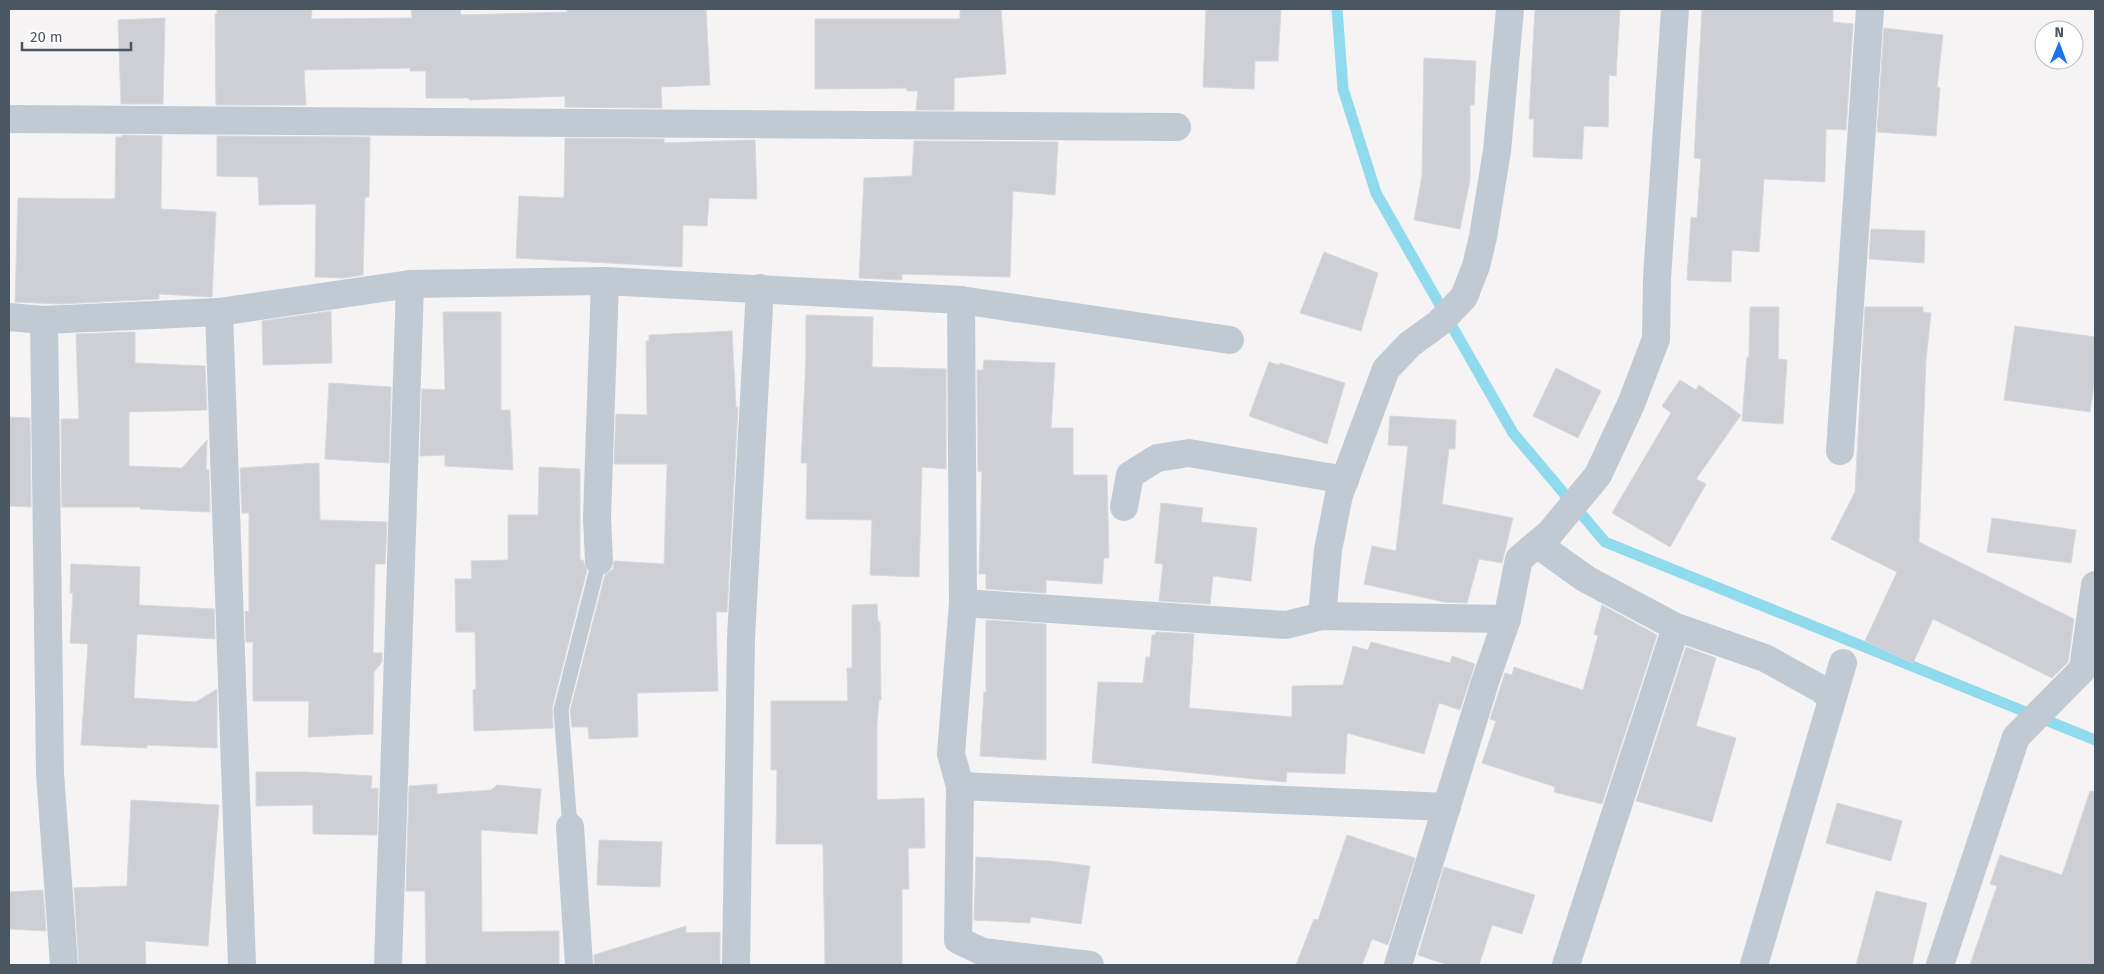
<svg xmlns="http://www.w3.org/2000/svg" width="2104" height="974" viewBox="0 0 2104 974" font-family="'Fira Sans',sans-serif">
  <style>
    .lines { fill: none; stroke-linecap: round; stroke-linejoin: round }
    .stream { stroke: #90daee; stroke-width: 11 }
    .building { fill: #cdcfd5; stroke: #d7d9de }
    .service { stroke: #c1cad2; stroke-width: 15 }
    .minor { stroke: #c1cad2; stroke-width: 28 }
  </style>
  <rect width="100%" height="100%" fill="#f5f3f3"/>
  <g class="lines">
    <polyline class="stream" points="1337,9 1343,89 1376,193 1513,433 1605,542 2095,740"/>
  </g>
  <g class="building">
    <polygon points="217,9 312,9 311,19 412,18 411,9 460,9 461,15 567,12 567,9 706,9 710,85 661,87 662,108 565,107 565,96 469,100 469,98 426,98 426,71 410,71 410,68 304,70 306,105 216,105 215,14 217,14"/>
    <polygon points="960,9 1001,9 1006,74 954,78 954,110 916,110 918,91 907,91 907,88 815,89 815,19 960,19"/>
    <polygon points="1206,9 1281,9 1278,61 1255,61 1254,89 1203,87"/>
    <polygon points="1535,9 1620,9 1616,76 1609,75 1608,127 1584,126 1582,159 1533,157 1534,119 1529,119"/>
    <polygon points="1702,9 1833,9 1833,22 1853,24 1846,130 1826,129 1825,182 1764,179 1759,252 1732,250 1731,282 1687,280 1691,217 1697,218 1701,159 1694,158"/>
    <polygon points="165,18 163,104 121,104 118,20"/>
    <polygon points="1884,28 1943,35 1937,87 1940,88 1936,136 1877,132"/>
    <polygon points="1424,58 1476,61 1474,105 1470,105 1470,180 1460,229 1414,220 1422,176"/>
    <polygon points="122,135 162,136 161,209 216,212 212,297 159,294 159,299 60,304 15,302 18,198 115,199 116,137 122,137"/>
    <polygon points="217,136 370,137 369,197 365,197 363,275 344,278 315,277 316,204 259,205 258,177 217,176"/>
    <polygon points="565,138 664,139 664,143 755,140 757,199 709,198 707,226 683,225 682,267 516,258 519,196 564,198"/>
    <polygon points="914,141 1058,142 1055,195 1013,191 1010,277 902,274 902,280 859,278 864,178 912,176"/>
    <polygon points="1871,229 1925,231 1924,263 1869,259"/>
    <polygon points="1324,252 1378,273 1361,331 1300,313"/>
    <polygon points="1750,307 1779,307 1778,359 1787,360 1783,424 1742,421 1747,357 1749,357"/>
    <polygon points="1865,307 1923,307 1923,312 1931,313 1926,360 1919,542 2074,619 2068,662 2052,678 1933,619 1913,663 1865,641 1897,572 1831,539 1855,492"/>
    <polygon points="331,311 332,363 263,365 262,321"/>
    <polygon points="443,312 501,312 501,410 510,410 513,470 445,466 445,455 420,456 422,389 445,390"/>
    <polygon points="806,315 873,317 872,367 946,369 946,469 922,467 919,577 870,575 872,520 806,519 807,463 801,463 806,358"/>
    <polygon points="2015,326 2095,337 2095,378 2090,412 2004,400"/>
    <polygon points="732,331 736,407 738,407 727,612 716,612 718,691 637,693 638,737 589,739 588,727 572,727 570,711 605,575 613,569 614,561 664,564 667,464 614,464 616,414 647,415 646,341 649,341 649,335"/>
    <polygon points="135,332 135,363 205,366 207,410 129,412 129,466 182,468 207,440 206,470 209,470 210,512 140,509 140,507 62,507 61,419 79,419 76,334"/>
    <polygon points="984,360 1055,363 1051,428 1073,428 1073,475 1107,475 1109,558 1104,558 1102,584 1046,580 1046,593 986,589 986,574 979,574 982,472 978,471 977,370 983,370"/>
    <polygon points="1269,362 1279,365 1280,363 1345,383 1327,444 1249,416"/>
    <polygon points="1556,368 1601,391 1578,438 1533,416"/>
    <polygon points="1680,380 1696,390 1699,385 1741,415 1696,479 1706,484 1670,547 1612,513 1671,413 1662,406"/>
    <polygon points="329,383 391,387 389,463 325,459"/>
    <polygon points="1390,416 1456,420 1455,449 1449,449 1442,504 1513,518 1502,563 1479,559 1467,603 1444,602 1364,584 1372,546 1396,551 1408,446 1388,445"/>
    <polygon points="9,417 30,418 31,507 9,506"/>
    <polygon points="319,463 320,520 387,522 385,564 375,564 373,653 382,653 382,662 374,672 373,734 308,737 309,701 253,701 253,642 246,642 245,611 249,612 249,513 242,513 240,468"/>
    <polygon points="539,467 580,469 580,560 583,560 587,570 552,708 553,728 474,731 473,690 476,689 475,632 456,632 455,579 472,579 471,561 508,560 508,515 538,515"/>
    <polygon points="1161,503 1203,508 1201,522 1257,528 1251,581 1213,576 1210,604 1159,601 1163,564 1155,563"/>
    <polygon points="1992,518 2076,530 2071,563 1987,552"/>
    <polygon points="71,564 140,567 139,605 214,609 215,639 137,634 134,698 196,702 217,689 217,748 147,745 147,748 81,745 88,644 70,643 73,593 70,593"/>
    <polygon points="877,604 878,622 880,622 881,700 879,700 877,724 877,800 924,798 925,848 908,848 909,889 902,889 902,965 825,965 823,844 776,844 777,770 771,770 771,701 848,701 847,668 852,668 852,605"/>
    <polygon points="1602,605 1657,635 1602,804 1554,792 1555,787 1482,763 1496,721 1490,719 1505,673 1512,675 1514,667 1583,690 1598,636 1594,634"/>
    <polygon points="986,620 1046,624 1046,760 980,756 984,692 986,693"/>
    <polygon points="1156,632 1194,634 1189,708 1292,717 1292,686 1343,685 1353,646 1368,650 1371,642 1450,663 1452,656 1475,664 1460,710 1439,703 1424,754 1347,733 1345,774 1287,772 1286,782 1092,763 1098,682 1143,683 1146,657 1150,657 1152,635 1155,635"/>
    <polygon points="1686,647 1716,658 1696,726 1736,738 1712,822 1636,801"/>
    <polygon points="256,772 307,772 372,776 371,789 378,788 377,835 313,834 313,805 256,806"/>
    <polygon points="437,784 437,794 491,790 497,785 541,789 537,834 481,830 482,932 559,931 559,965 426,965 425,891 406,891 409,786"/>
    <polygon points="2090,791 2095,792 2095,965 1970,965 1997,886 1990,884 2000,855 2062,875"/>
    <polygon points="131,800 219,805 208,946 145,941 146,965 79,965 74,888 127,886"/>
    <polygon points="1837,803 1902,821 1891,861 1826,843"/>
    <polygon points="1347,835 1415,858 1388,945 1372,939 1362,965 1296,965 1314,919 1318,920"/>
    <polygon points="599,840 662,842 660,887 597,885"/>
    <polygon points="976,857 1049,861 1090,866 1081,924 1031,917 1030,923 974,920"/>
    <polygon points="1444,867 1535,895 1522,934 1492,925 1479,965 1448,965 1418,955"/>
    <polygon points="43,890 46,931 9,929 9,892"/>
    <polygon points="1876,891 1927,903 1912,965 1856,965"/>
    <polygon points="686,926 686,933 720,932 720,965 594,965 594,955"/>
  </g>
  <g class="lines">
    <polyline class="service" points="570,827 561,710 599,561"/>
    <g class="minor">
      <polyline points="9,119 1177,127"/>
      <polyline points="961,300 963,603 951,754 960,786 958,940 983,952 1090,965"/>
      <polyline points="219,312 242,965"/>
      <polyline points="9,317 44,320 219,312 410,284 605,281 961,300 1230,340"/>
      <polyline points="44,320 50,773 64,965"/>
      <polyline points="1840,451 1870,9"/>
      <polyline points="1124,507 1130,475 1157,458 1189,453 1345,480"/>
      <polyline points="1537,544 1586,579 1676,627 1765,658 1821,689 1832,699"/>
      <polyline points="599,561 597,518 605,281"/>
      <polyline points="963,603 1286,625 1322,616 1507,619"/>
      <polyline points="1322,616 1328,550 1339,495 1386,369 1410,344 1439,323 1464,297 1476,266 1483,237 1497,151 1510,9"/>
      <polyline points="960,786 1447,807"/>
      <polyline points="570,827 579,965"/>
      <polyline points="388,965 410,284"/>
      <polyline points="736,965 741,638 760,288"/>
      <polyline points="1398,965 1485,682 1507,619 1519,559 1550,533 1598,475 1631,404 1656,339 1657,278 1675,9"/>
      <polyline points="1566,965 1676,627"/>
      <polyline points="1754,965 1843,663"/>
      <polyline points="1940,965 2016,737 2083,669 2095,585"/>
    </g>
  </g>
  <rect width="2104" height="974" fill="none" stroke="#4a5661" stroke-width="20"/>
  <g transform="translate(2059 45) rotate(1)"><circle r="24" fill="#ffffff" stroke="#b7bbc0"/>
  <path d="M0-4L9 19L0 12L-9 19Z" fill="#1a73e8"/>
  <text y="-8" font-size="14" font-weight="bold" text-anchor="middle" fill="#4a5661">N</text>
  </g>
  <path d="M22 42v8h109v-8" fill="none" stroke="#4a5661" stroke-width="2.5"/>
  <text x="30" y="42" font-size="15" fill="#4a5661" stroke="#ffffff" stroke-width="4" paint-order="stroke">20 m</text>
</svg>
